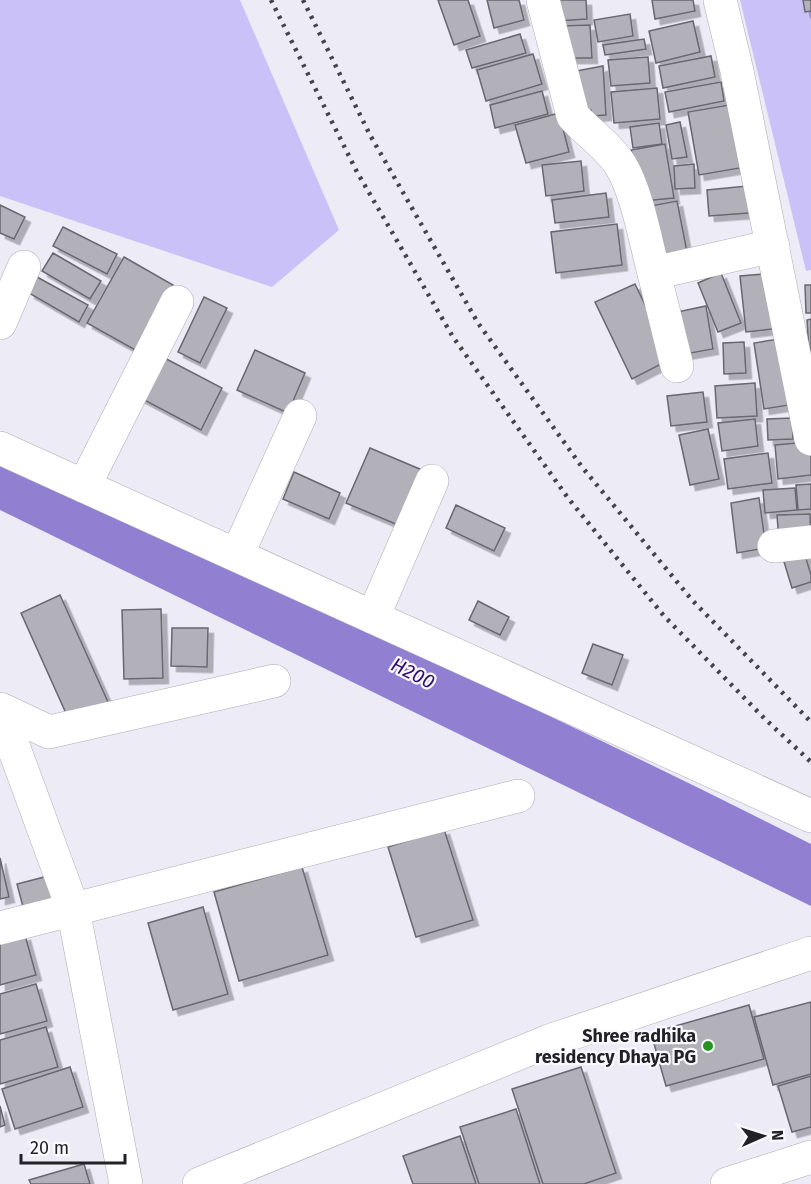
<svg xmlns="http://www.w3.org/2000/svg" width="811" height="1184" viewBox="0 0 811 1184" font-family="'Fira Sans',sans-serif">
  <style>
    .green { fill: #cac1f8 }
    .water { fill: #9180d2 }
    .building { fill: #b2b1ba; stroke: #686770; stroke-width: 1.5; filter: url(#shadow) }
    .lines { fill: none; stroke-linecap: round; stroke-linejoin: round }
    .street-casing { stroke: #adacb5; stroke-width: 34 }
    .street { stroke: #fff; stroke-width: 33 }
    .rail { stroke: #444348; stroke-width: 4.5; stroke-dasharray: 3 6; stroke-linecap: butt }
    .poi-dot { fill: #259520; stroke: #faf9ff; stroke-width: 2 }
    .labels { text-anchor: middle; stroke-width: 4.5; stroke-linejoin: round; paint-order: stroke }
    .poi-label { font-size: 18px; font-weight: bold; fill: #222125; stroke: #faf9ff; text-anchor: end }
    .water-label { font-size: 20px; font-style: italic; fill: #350d71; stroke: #faf9ff }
  </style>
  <defs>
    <filter id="shadow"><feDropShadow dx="5.5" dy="5.5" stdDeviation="0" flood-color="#0004"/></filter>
  </defs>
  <rect width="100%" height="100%" fill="#edebf5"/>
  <g class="green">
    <polygon points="0,0 240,0 339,230 272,287 0,196"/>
    <polygon points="740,0 811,0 811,270 806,271"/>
  </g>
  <path class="water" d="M0,460c271,126 544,249 811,384v62l-811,-396z"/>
  <g class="building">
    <polygon points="438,0 468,0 480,36 454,45"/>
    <polygon points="487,0 519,0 524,20 494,28"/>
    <polygon points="555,0 586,0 587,19 557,21"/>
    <polygon points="652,0 693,0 695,11 655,19"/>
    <polygon points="803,0 811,0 811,11 805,12"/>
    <polygon points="630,14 633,36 598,42 594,20"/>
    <polygon points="693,21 700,52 656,63 649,31"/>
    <polygon points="590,25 592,58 567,58 558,26"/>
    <polygon points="520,34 526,53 472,68 466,50"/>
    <polygon points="644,39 646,49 605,55 603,45"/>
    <polygon points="533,54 542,84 486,101 477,70"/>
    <polygon points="711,56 715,77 663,88 659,66"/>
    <polygon points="648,57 650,83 611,86 608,60"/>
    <polygon points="603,66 606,115 592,116 591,110 581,111 571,72"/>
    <polygon points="721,82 724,101 669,112 665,92"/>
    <polygon points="657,88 660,119 614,123 611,92"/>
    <polygon points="542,91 548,114 495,128 490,105"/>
    <polygon points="729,105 740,168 699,175 688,112"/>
    <polygon points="559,113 569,152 526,163 515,125"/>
    <polygon points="680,122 687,157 672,159 666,125"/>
    <polygon points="659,123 662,144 633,148 630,127"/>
    <polygon points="665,144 674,198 644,201 631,150"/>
    <polygon points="581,161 584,191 546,196 542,165"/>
    <polygon points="694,164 695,188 675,189 674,166"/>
    <polygon points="747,186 749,213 709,216 707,190"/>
    <polygon points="606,193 609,217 555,223 552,200"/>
    <polygon points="677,201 688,257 659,260 650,206"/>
    <polygon points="0,205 25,217 14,239 0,233"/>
    <polygon points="617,224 622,265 556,273 551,232"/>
    <polygon points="63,227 117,254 107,274 53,246"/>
    <polygon points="53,253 101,281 90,299 42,271"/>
    <polygon points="124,257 173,285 137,351 87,323"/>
    <polygon points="721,273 741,323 718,332 698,283"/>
    <polygon points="775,273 781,328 746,332 740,276"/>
    <polygon points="37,277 88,305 79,322 29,293"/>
    <polygon points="635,284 671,359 632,379 595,302"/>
    <polygon points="805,285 811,285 811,313 806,313"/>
    <polygon points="204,297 227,308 200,363 178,352"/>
    <polygon points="706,306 713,349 685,354 677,312"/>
    <polygon points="811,319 811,350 809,350 807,320"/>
    <polygon points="785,338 796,404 764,409 754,343"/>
    <polygon points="744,342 746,373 724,374 723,343"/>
    <polygon points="255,350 305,373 288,413 237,390"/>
    <polygon points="153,352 222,388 201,430 131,393"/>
    <polygon points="755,383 757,416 717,418 715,386"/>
    <polygon points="703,392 707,422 671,426 667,396"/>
    <polygon points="792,418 793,439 768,440 767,419"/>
    <polygon points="755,419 758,446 722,451 718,423"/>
    <polygon points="708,429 719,479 690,485 679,435"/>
    <polygon points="808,442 811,457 811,475 778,479 775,445"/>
    <polygon points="370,448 422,470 398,525 346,503"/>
    <polygon points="768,453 772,483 728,489 724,459"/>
    <polygon points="294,472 340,493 329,519 283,499"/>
    <polygon points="811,484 811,509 798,510 796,485"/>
    <polygon points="795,488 797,510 765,513 763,490"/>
    <polygon points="759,498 766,548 737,553 731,503"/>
    <polygon points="456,505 505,528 494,551 446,528"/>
    <polygon points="810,514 811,539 779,542 777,515"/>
    <polygon points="802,545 811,575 811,582 792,588 781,552"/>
    <polygon points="60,595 108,702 69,720 21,613"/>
    <polygon points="478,601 509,617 500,635 469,620"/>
    <polygon points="161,609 163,678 124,679 122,610"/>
    <polygon points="172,628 208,628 207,667 171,666"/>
    <polygon points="593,644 623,655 612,685 582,673"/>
    <polygon points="444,829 473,920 416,937 388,847"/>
    <polygon points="0,858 9,897 0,899"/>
    <polygon points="302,867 328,955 239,981 214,892"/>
    <polygon points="56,874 65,908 26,918 17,884"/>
    <polygon points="203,907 228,994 173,1010 148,923"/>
    <polygon points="25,935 36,975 0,985 0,943"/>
    <polygon points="36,984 47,1021 0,1034 0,994"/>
    <polygon points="811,1002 811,1074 773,1085 754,1017"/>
    <polygon points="749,1005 764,1059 666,1086 651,1033"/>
    <polygon points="46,1027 58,1067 0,1084 0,1040"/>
    <polygon points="70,1067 83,1107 15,1129 2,1089"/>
    <polygon points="581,1067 616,1173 584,1184 543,1184 512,1089"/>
    <polygon points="811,1076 811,1127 792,1132 778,1086"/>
    <polygon points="0,1106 5,1125 0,1127"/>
    <polygon points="516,1109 540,1184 479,1184 460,1127"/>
    <polygon points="460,1136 476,1184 413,1184 403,1156"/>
    <polygon points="84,1164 90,1184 31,1184 29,1180"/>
  </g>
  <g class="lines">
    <defs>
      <g id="street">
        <path d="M543,0l30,116c15,17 36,30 48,50 16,26 25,77 33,107l119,-27"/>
        <polyline points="720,0 737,71 811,439"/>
        <polyline points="654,273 677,366"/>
        <polyline points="0,323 24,267"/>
        <polyline points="0,448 811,816"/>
        <polyline points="84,486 177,302"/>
        <polyline points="774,546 811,542"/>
        <polyline points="237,555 300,416"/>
        <polyline points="373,617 432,481"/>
        <polyline points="0,709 49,732 274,681"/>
        <polyline points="0,710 73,909 126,1184"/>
        <polyline points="0,928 518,796"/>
        <polyline points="199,1184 549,1041 811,953"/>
        <polyline points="727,1184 811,1157"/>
      </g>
    </defs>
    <use href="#street" class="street-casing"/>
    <use href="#street" class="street"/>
    <g class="rail">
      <polyline points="271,0 357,172 453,337 568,498 664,616 765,719 811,762"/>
      <polyline points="303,0 370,135 478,323 582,467 692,600 811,722"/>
    </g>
  </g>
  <circle class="poi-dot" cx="708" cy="1046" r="6"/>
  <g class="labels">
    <g class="poi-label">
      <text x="696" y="1042">Shree radhika<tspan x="696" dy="21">residency Dhaya PG</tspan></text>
    </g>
    <g class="water-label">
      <text transform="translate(413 673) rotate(26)" y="7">H200</text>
    </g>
  </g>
  <g transform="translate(763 1136) rotate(87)" stroke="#faf9ff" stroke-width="4.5" paint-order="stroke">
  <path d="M0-4.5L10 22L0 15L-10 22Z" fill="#222125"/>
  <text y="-9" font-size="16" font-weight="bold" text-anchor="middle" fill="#222125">N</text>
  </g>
  <path d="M21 1154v9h104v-9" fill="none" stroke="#222125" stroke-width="3"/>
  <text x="30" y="1154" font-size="18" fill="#222125" stroke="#faf9ff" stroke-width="4.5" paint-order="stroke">20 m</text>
</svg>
